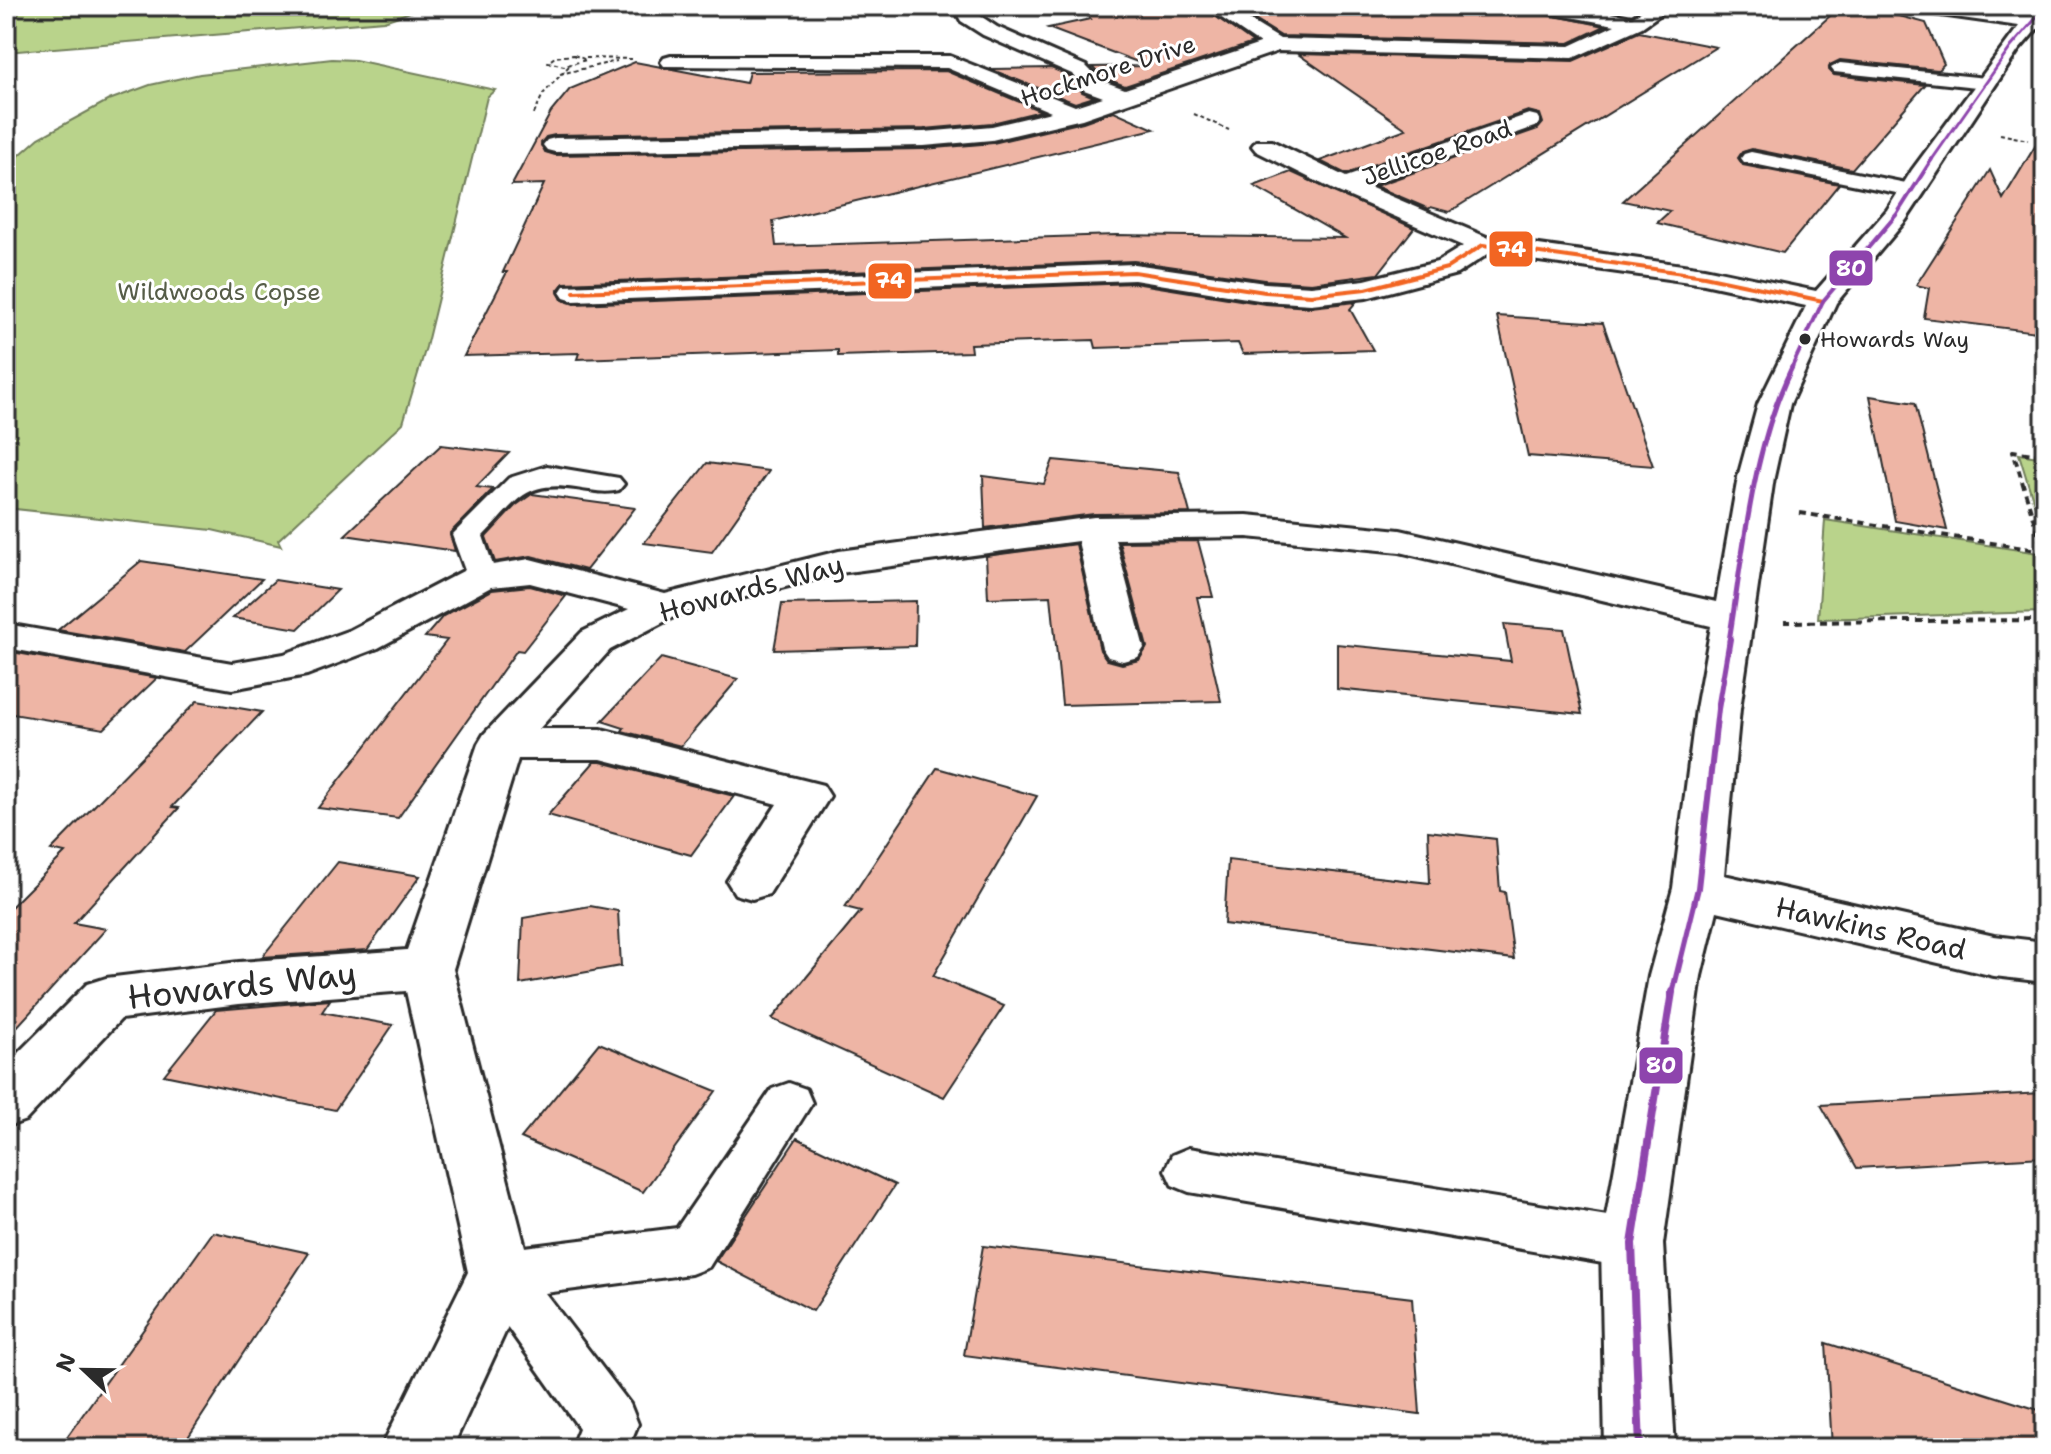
<svg xmlns="http://www.w3.org/2000/svg" width="2051" height="1454" viewBox="0 0 2051 1454" font-family="'Shantell Sans',sans-serif">
  <style>
    .green { fill: #b9d38b; stroke: #727f5b; stroke-width: 2 }
    .building { fill: #eeb5a5; stroke: #2b2b2b; stroke-width: 2 }
    .lines { fill: none; stroke-linecap: round; stroke-linejoin: round }
    .lane-casing { stroke: #2b2b2b; stroke-width: 6 }
    .street-casing { stroke: #2b2b2b; stroke-width: 6 }
    .path-far1 { stroke: #2b2b2b; stroke-width: 2; stroke-dasharray: 4 3; stroke-linecap: butt }
    .path { stroke: #2b2b2b; stroke-width: 4; stroke-dasharray: 7 5; stroke-linecap: butt }
    .lane { fill: #fff; fill-rule: evenodd }
    .street { fill: #fff; fill-rule: evenodd }
    .bus-1-casing { stroke: #fff; stroke-width: 8 }
    .bus-2-far4-casing { stroke: #fff; stroke-width: 6 }
    .bus-2-far3-casing { stroke: #fff; stroke-width: 8 }
    .bus-2-far2-casing { stroke: #fff; stroke-width: 10 }
    .bus-2-far1-casing { stroke: #fff; stroke-width: 12 }
    .bus-2-casing { stroke: #fff; stroke-width: 14 }
    .bus-1 { stroke: #f26522; stroke-width: 4 }
    .bus-2-far4 { stroke: #8e44ad; stroke-width: 3 }
    .bus-2-far3 { stroke: #8e44ad; stroke-width: 4 }
    .bus-2-far2 { stroke: #8e44ad; stroke-width: 5 }
    .bus-2-far1 { stroke: #8e44ad; stroke-width: 6 }
    .bus-2 { stroke: #8e44ad; stroke-width: 8 }
    .bus-dot { fill: #2b2b2b; stroke: #fff; stroke-width: 3 }
    .labels { text-anchor: middle; stroke-width: 6; stroke-linejoin: round; paint-order: stroke }
    .far-bus-label { font-size: 22px; fill: #2b2b2b; stroke: #fff; text-anchor: start }
    .far-street-label { font-size: 24px; fill: #2b2b2b; stroke: #fff }
    .far-park-label { font-size: 24px; fill: #565d48; stroke: #fff }
    .street-label { font-size: 28px; fill: #2b2b2b; stroke: #fff }
    .near-street-label { font-size: 34px; fill: #2b2b2b; stroke: #fff }
    .line-badge { stroke: #fff; stroke-width: 3 }
    .badge-label { font-size: 22px; text-anchor: middle; font-weight: bold; fill: #fff }
  </style>
  <rect width="100%" height="100%" fill="#fff"/>
  <filter id="ink" filterUnits="userSpaceOnUse"><feTurbulence type="fractalNoise" baseFrequency=".0125" numOctaves="2"/><feDisplacementMap in="SourceGraphic" scale="16" xChannelSelector="R" yChannelSelector="G"/><feConvolveMatrix kernelMatrix="1 2 1 2 8 2 1 2 1" color-interpolation-filters="sRGB"/></filter>
  <g filter="url(#ink)">
    <g class="green">
      <polygon points="6,6 428,6 384,21 6,52"/>
      <polygon points="332,59 355,60 495,90 487,97 426,347 403,423 278,540 281,546 212,530 6,508 6,167 39,138 109,100 150,85 200,74"/>
      <polygon points="2019,454 2045,458 2045,539"/>
      <polygon points="1825,520 2045,554 2045,612 1818,619"/>
    </g>
    <g class="building">
      <polygon points="1080,6 1201,6 1253,43 1125,86 1102,77 1092,67 1148,66 1048,28 1090,19"/>
      <polygon points="1232,6 1511,7 1605,26 1569,43 1281,36"/>
      <polygon points="1841,6 1892,14 1926,23 1944,64 1938,70 1840,60 1830,65 1829,70 1834,75 1925,85 1852,169 1752,149 1742,152 1738,158 1743,165 1839,184 1783,253 1657,223 1670,211 1623,201"/>
      <polygon points="1639,32 1716,47 1449,212 1431,207 1429,209 1375,186 1538,129 1543,123 1540,114 1528,111 1346,174 1320,161 1406,129 1298,54 1573,61"/>
      <polygon points="635,62 746,83 749,72 946,71 1041,111 992,123 924,129 555,135 546,137 541,143 545,152 555,155 924,149 993,143 1083,122 1114,111 1154,129 773,221 776,246 1116,235 1345,238 1254,186 1291,172 1414,228 1378,274 1311,283 1265,280 1134,261 564,283 558,290 562,300 574,304 1134,283 1265,304 1311,307 1356,302 1350,309 1373,350 1243,354 1238,343 1096,348 1094,340 970,344 971,352 838,356 838,350 577,359 579,353 464,356 507,272 503,272 544,184 512,185 551,112 570,89"/>
      <polygon points="1051,68 1070,76 1082,92 1094,97 1075,103 990,69"/>
      <polygon points="2045,130 2045,333 1924,318 1929,288 1916,285 1990,170 2003,199"/>
      <polygon points="1497,316 1603,323 1653,466 1528,456"/>
      <polygon points="1870,396 1915,403 1947,530 1895,521"/>
      <polygon points="441,445 509,453 476,487 493,489 450,533 455,551 345,535"/>
      <polygon points="1053,460 1179,472 1190,513 1094,514 985,528 983,476 1044,484"/>
      <polygon points="707,463 769,471 712,552 644,543"/>
      <polygon points="532,494 635,508 586,570 531,556 495,562 486,537 515,506"/>
      <polygon points="1198,541 1213,597 1197,597 1221,701 1062,705 1051,596 988,598 986,556 1076,544 1100,650 1107,660 1122,664 1139,660 1147,647 1119,542"/>
      <polygon points="141,561 262,579 185,652 58,630"/>
      <polygon points="275,580 338,590 298,629 233,618"/>
      <polygon points="530,586 566,596 523,651 517,650 398,818 318,808 447,640 425,637 443,616 492,590"/>
      <polygon points="916,601 915,646 774,650 782,604"/>
      <polygon points="1504,624 1564,629 1582,714 1337,689 1337,644 1511,661"/>
      <polygon points="6,651 157,678 104,729 6,713"/>
      <polygon points="661,658 738,679 681,746 622,731 624,728 602,721"/>
      <polygon points="197,701 262,712 172,807 179,808 74,923 106,929 6,1039 6,912 65,853 51,850"/>
      <polygon points="594,762 601,762 734,796 691,855 548,815"/>
      <polygon points="937,768 1037,796 933,976 1004,1006 944,1097 772,1019 861,911 845,907"/>
      <polygon points="1428,831 1496,839 1500,891 1505,892 1514,959 1224,924 1228,860 1430,883"/>
      <polygon points="338,862 420,876 367,950 262,957"/>
      <polygon points="590,906 618,911 621,966 520,984 523,918"/>
      <polygon points="330,1000 322,1012 393,1025 335,1110 164,1075 216,1010"/>
      <polygon points="599,1043 716,1091 643,1192 521,1138"/>
      <polygon points="2045,1093 2045,1157 1857,1168 1821,1105"/>
      <polygon points="797,1138 895,1185 813,1311 716,1261"/>
      <polygon points="213,1232 309,1253 181,1448 59,1448"/>
      <polygon points="983,1246 1412,1298 1420,1414 964,1355"/>
      <polygon points="1826,1343 2045,1412 2045,1448 1832,1448"/>
    </g>
    <g class="lines">
      <defs>
        <g id="lane">
          <polygon points="1840,63 1986,78 1995,83 1986,88 1834,72 1831,68"/>
          <polygon points="1751,152 1911,184 1921,190 1911,196 1744,162 1741,158 1744,154"/>
          <path d="M547,466l72,12 5,6 -5,6c-14,4 -28,0 -43,-2 -53,-8 -59,14 -93,48l14,41 -5,7 -11,3 -11,-3 -18,-49 57,-57z"/>
          <polygon points="789,1083 806,1089 812,1103 709,1267 691,1274 545,1293 630,1404 638,1424 628,1448 571,1448 579,1428 482,1291 474,1274 482,1257 500,1250 677,1228 772,1089"/>
          <polygon points="1189,1148 1632,1220 1650,1227 1657,1244 1650,1261 1632,1268 1189,1192 1172,1185 1165,1170 1172,1155"/>
        </g>
        <g id="street">
          <polygon points="953,6 971,6 976,13 997,27 1086,66 1100,80 1125,89 1260,44 1204,6 1226,6 1280,39 1570,46 1615,25 1543,12 1534,6 1574,6 1632,17 1650,6 1672,6 1642,27 1573,58 1278,51 1082,119 992,140 924,146 555,152 547,150 543,145 547,140 555,138 924,132 992,126 1051,112 947,68 664,66 661,62 664,58 671,56 950,56 1075,106 1103,97 1084,90 1072,74 983,35 961,21"/>
          <polygon points="1910,6 1959,6 2028,16 2037,6 2045,6 2045,30 2037,29 2018,51 1906,220 1836,303 1790,404 1774,477 1740,709 1724,875 1994,936 2045,942 2045,982 1994,976 1717,911 1701,976 1663,1244 1675,1448 1605,1448 1601,1244 1649,976 1673,888 1696,709 1711,626 1400,552 1247,537 1115,539 1144,648 1138,657 1123,661 1108,657 1102,648 1078,541 840,573 679,614 610,650 539,729 601,729 823,785 830,796 769,894 752,899 735,894 727,881 777,804 601,759 518,759 453,969 532,1274 452,1448 381,1448 468,1272 406,991 239,1004 121,1019 26,1120 6,1127 6,1065 87,984 106,978 239,962 407,950 478,744 484,734 582,632 629,609 530,583 491,587 378,648 307,675 232,689 6,648 6,624 232,663 284,654 350,630 467,569 530,559 665,594 839,551 1094,517 1247,515 1400,530 1716,602 1738,477 1758,404 1806,306 1704,284 1488,254 1457,274 1366,298 1311,304 1265,301 1134,280 574,301 564,298 560,292 564,286 1134,264 1265,283 1311,286 1365,280 1437,262 1463,246 1336,191 1256,151 1252,146 1256,141 1272,141 1346,177 1529,114 1537,116 1540,121 1537,126 1367,186 1489,238 1704,268 1816,291 1887,210 1912,170 2019,26 1919,12"/>
        </g>
      </defs>
      <use href="#lane" class="lane-casing"/>
      <use href="#street" class="street-casing"/>
      <g class="path-far1">
        <polygon points="574,55 586,60 564,66 548,62 555,57"/>
        <polyline points="586,58 633,59"/>
        <polyline points="560,74 617,61"/>
        <polyline points="534,114 543,94 569,66"/>
        <polyline points="1194,114 1229,130"/>
        <polyline points="2000,134 2028,140"/>
      </g>
      <g class="path">
        <polyline points="1800,513 2043,551 2013,451 2045,456"/>
        <polyline points="1784,622 2045,620"/>
      </g>
      <use href="#lane" class="lane"/>
      <use href="#street" class="street"/>
      <defs>
        <polyline id="bus-1" points="574,292 1134,272 1265,292 1311,295 1366,289 1447,268 1483,245 1704,276 1823,301"/>
        <polyline id="bus-2-far4" points="1931,161 2011,47 2045,8"/>
        <polyline id="bus-2-far3" points="1791,369 1823,301 1897,214 1932,159"/>
        <path id="bus-2-far2" d="M1729,641c15,-92 22,-189 63,-274"/>
        <polyline id="bus-2-far1" points="1672,994 1698,888 1718,709 1730,639"/>
        <polyline id="bus-2" points="1640,1448 1632,1244 1672,992"/>
      </defs>
      <use href="#bus-1" class="bus-1-casing"/>
      <use href="#bus-2-far4" class="bus-2-far4-casing"/>
      <use href="#bus-2-far3" class="bus-2-far3-casing"/>
      <use href="#bus-2-far2" class="bus-2-far2-casing"/>
      <use href="#bus-2-far1" class="bus-2-far1-casing"/>
      <use href="#bus-2" class="bus-2-casing"/>
      <use href="#bus-1" class="bus-1"/>
      <use href="#bus-2-far4" class="bus-2-far4"/>
      <use href="#bus-2-far3" class="bus-2-far3"/>
      <use href="#bus-2-far2" class="bus-2-far2"/>
      <use href="#bus-2-far1" class="bus-2-far1"/>
      <use href="#bus-2" class="bus-2"/>
    </g>
  </g>
  <circle class="bus-dot" cx="1805" cy="339" r="7"/>
  <g class="labels">
    <g class="far-bus-label">
      <text x="1820" y="347">Howards Way</text>
    </g>
    <g class="far-street-label">
      <text transform="translate(1108 71) rotate(-18)" y="8">Hockmore Drive</text>
      <text transform="translate(1437 153) rotate(-19)" y="8">Jellicoe Road</text>
    </g>
    <g class="far-park-label">
      <text x="219" y="300">Wildwoods Copse</text>
    </g>
    <g class="street-label">
      <text transform="translate(751 588) rotate(-15)" y="10">Howards Way</text>
      <text transform="translate(1871 928) rotate(13)" y="10">Hawkins Road</text>
    </g>
    <g class="near-street-label">
      <text transform="translate(242 985) rotate(-6)" y="12">Howards Way</text>
    </g>
  </g>
  <g class="line-badge">
    <rect x="1488" y="230" width="46" height="38" rx="8" fill="#f26522"/>
    <rect x="1828" y="249" width="46" height="38" rx="8" fill="#8e44ad"/>
    <rect x="867" y="262" width="46" height="38" rx="8" fill="#f26522"/>
    <rect x="1638" y="1046" width="46" height="39" rx="8" fill="#8e44ad"/>
  </g>
  <g class="badge-label">
    <text x="1511" y="257">74</text>
    <text x="1851" y="276">80</text>
    <text x="890" y="288">74</text>
    <text x="1661" y="1073">80</text>
  </g>
  <rect width="2051" height="1454" fill="none" stroke="#fff" stroke-width="32"/>
  <rect x="16" y="16" width="2019" height="1422" fill="none" stroke="#2b2b2b" stroke-width="3" filter="url(#ink)"/>
  <g transform="translate(84 1370) rotate(292)" stroke="#ffffff" stroke-width="6" paint-order="stroke">
  <path d="M0-6L14 30L0 20L-14 30Z" fill="#2b2b2b"/>
  <text y="-12" font-size="22" font-weight="bold" text-anchor="middle" fill="#2b2b2b">N</text>
  </g>
</svg>
